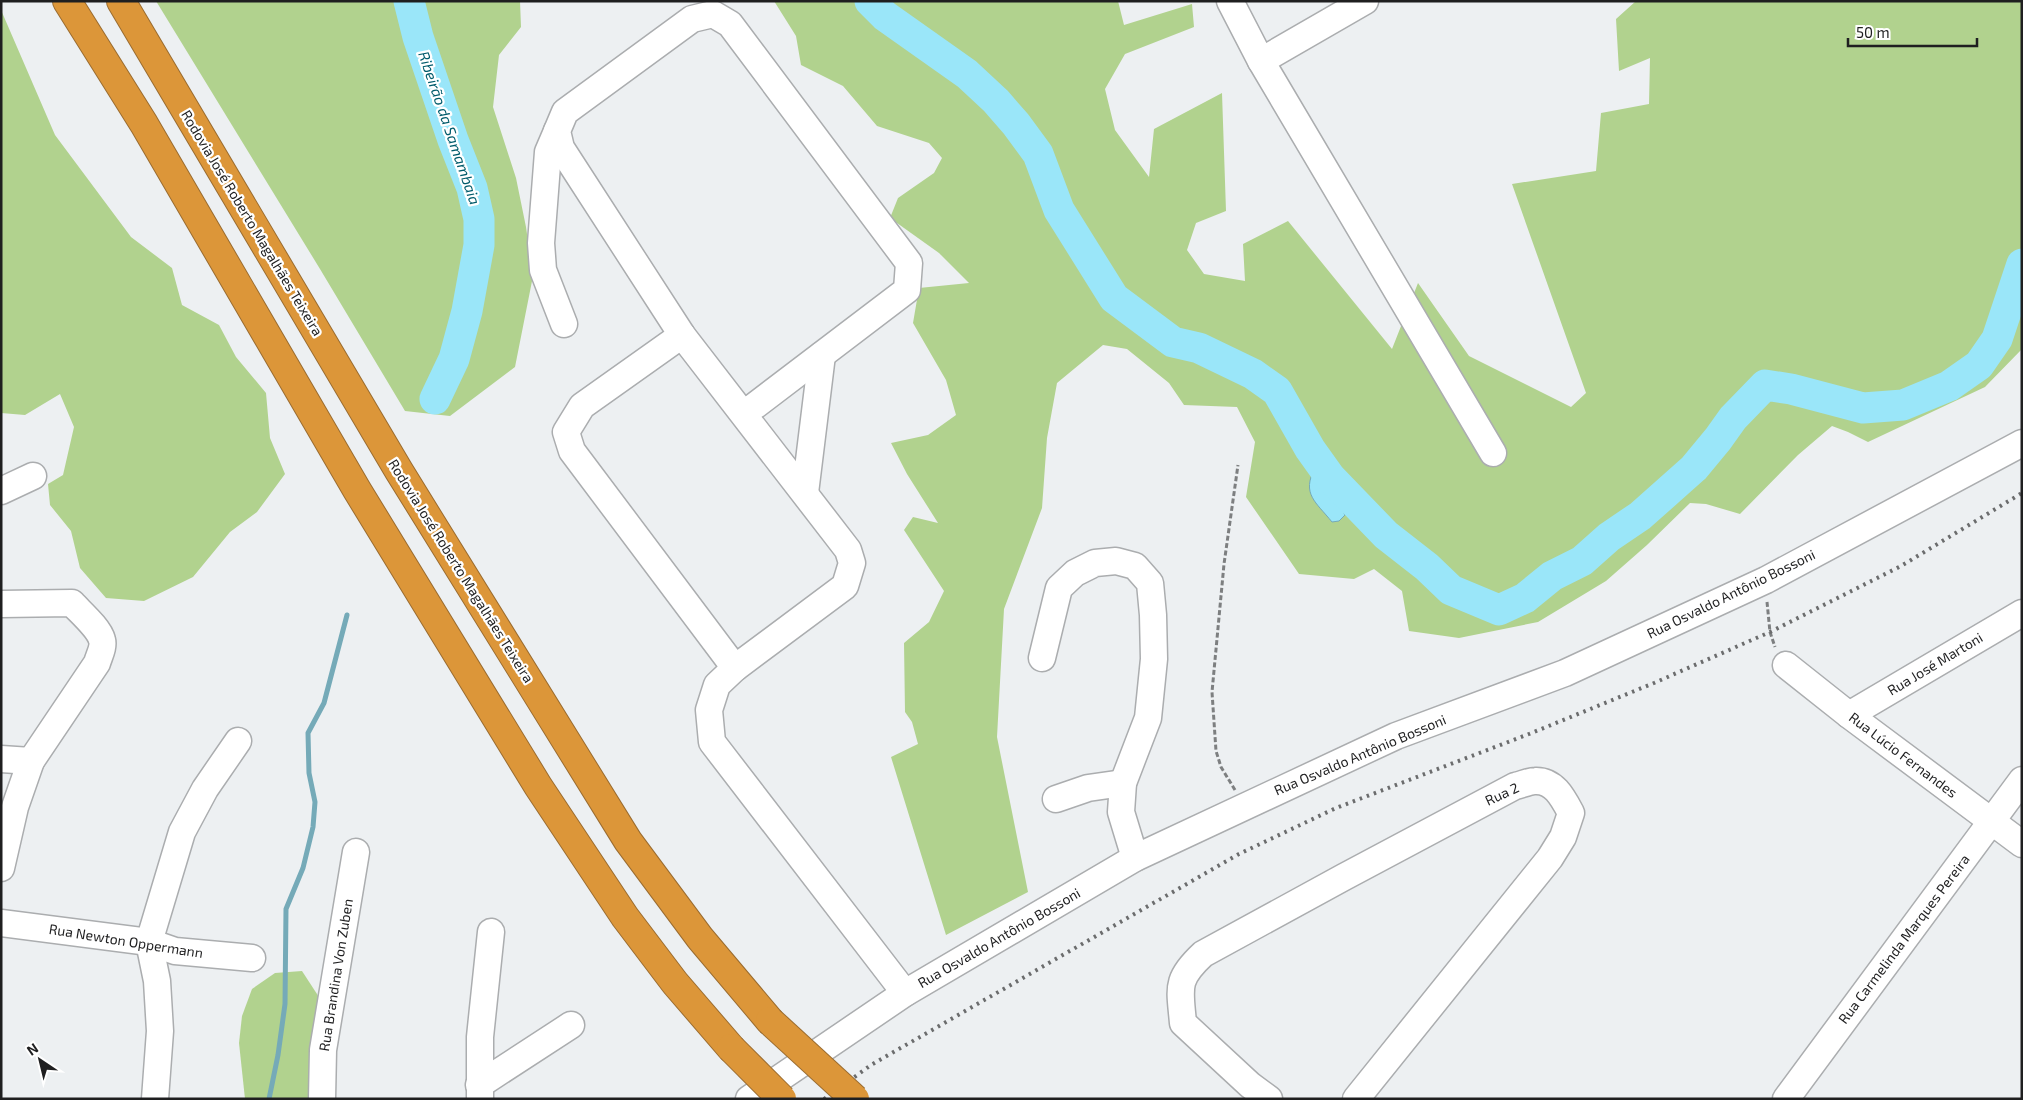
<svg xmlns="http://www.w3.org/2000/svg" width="2023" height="1100" viewBox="0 0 2023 1100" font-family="'Exo 2',sans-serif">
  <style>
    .green { fill: #b1d28e }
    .water { fill: #9ae6f9; stroke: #75aab8 }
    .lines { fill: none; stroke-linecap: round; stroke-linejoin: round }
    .stream { stroke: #75aab8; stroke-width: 5 }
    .river { stroke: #9ae6f9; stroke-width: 31 }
    .minor-casing { stroke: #abadaf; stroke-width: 29 }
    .highway-casing { stroke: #9a6c30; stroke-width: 30 }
    .path { stroke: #7d7f80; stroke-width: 3; stroke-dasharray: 5 2.5; stroke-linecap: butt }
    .minor { stroke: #fff; stroke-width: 26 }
    .highway { stroke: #dc9639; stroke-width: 28 }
    .rail { stroke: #6b6c6d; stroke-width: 4; stroke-dasharray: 2.5 5; stroke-linecap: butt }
    .highway-bridge-casing { stroke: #9a6c30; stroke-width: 30; stroke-linecap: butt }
    .highway-bridge { stroke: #dc9639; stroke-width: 28 }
    .labels { text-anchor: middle; stroke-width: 4.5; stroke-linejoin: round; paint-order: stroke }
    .street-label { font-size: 14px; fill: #1f1f20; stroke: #fff }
    .water-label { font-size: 15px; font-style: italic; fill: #005b6b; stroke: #fff }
  </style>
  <rect width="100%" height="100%" fill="#edf0f2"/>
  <g class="green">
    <polygon points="156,1 520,1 521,27 499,55 493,107 516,178 526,227 533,276 515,367 450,416 405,411 320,269"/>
    <polygon points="774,1 1118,1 1124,25 1192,4 1194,27 1125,54 1105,89 1115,130 1149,177 1154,129 1222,93 1226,211 1196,223 1187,250 1204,274 1245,281 1243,244 1288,221 1392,349 1418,283 1469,356 1571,407 1586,393 1512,184 1596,171 1601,113 1649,104 1650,58 1619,71 1616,19 1636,1 2022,1 2022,349 1985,387 1868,442 1848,432 1832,426 1798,455 1740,514 1706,504 1690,503 1647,545 1606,581 1538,622 1459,638 1409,631 1402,591 1374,569 1354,579 1299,574 1246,497 1255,442 1237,407 1184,405 1169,383 1127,349 1103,345 1057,383 1047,438 1042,508 1004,609 997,737 1028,892 946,935 891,757 918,744 912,722 905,712 904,643 929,622 944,591 904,530 913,517 938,523 907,474 891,443 928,435 956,415 946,380 913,323 919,288 969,283 939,253 890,218 898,198 934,173 942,158 929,143 877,126 843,86 801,65 796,36"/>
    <polygon points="1,10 55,135 131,237 172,268 182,305 219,325 236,357 266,393 270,438 285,474 257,512 230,532 193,577 144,601 106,598 80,568 71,531 50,505 48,484 63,475 74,427 60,394 25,415 1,413"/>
    <polygon points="302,971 317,994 330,1019 327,1099 245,1099 239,1043 242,1016 252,989 275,973"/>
  </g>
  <path class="water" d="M1315,468l17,22 13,25 -6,6 -7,1c-16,-20 -31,-28 -17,-54z"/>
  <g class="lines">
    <polyline class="stream" points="269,1099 278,1055 285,1004 286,909 303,868 313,827 315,802 309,773 308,733 324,703 347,615"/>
    <g class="river">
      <polyline points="409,1 418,37 453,140 472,188 479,219 479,245 467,311 454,359 435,399"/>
      <polyline points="870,1 885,16 967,74 996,101 1016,124 1038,154 1059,210 1114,298 1173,342 1199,348 1253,374 1277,391 1310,449 1330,477 1386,535 1427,567 1451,590 1499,610 1525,598 1552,576 1582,561 1609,537 1640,516 1694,468 1718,439 1733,418 1765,385 1791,389 1863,408 1903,405 1949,386 1979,365 1997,339 2022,264"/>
    </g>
    <defs>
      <g id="minor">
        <polyline points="1230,1 1261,61 1493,453"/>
        <polyline points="1261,61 1365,1"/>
        <polyline points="557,131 548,152 541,243 543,270 564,324"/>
        <polyline points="682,335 582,406 566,432 572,451 735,668"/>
        <polyline points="744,414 907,290 909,263 730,24 713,14 692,19 565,112 557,131 561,148 682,335 848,550 852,563 845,586 735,668 717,685 709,710 712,742 905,993"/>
        <polyline points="1,491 33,476"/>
        <polyline points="805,493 822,355"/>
        <path d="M1,604l71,-1c8,9 27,25 30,37 2,7 -3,16 -5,23l-66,98 -16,46 -14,61"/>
        <polyline points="1042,658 1059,588 1075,573 1095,563 1116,561 1135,566 1150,583 1153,615 1154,659 1148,718 1123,783 1121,812 1135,858"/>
        <polyline points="1786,665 1849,715 2022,844"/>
        <polyline points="1849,715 2022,613"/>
        <polyline points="1,759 31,761"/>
        <polyline points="1056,799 1088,788 1123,783"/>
        <polyline points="1,923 149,942 175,951 252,958"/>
        <polyline points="479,1085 571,1025"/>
        <polyline points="155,1099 160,1031 157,981 149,942 182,832 205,789 238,741"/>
        <polyline points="322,1099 323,1050 356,852"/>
        <polyline points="480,1099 480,1037 491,932"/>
        <polyline points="749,1099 905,993 1135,858 1396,736 1565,673 1766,580 2022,443"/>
        <path d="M1269,1099l-19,-14 -67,-62c-3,-35 -8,-43 20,-69l141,-77 171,-91c6,-1 14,-5 20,-5 19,-1 28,17 36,32l-8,24 -13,21 -194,241"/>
        <polyline points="1786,1099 2022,780"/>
      </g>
      <g id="highway">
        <polyline points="67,1 144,124 357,490 538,786 625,917 675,983 731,1048"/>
        <polyline points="121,1 399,471 628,841 700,938 770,1021"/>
      </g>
    </defs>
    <use href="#minor" class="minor-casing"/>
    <use href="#highway" class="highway-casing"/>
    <g class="path">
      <polyline points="1767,602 1770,632 1775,647"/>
      <polyline points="1235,790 1221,767 1216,751 1212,692 1224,564 1238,465"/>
    </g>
    <use href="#minor" class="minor"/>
    <use href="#highway" class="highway"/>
    <polyline class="rail" points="824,1099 871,1065 1239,854 1336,808 1529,734 1654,683 1770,632 1901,566 2022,493"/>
    <defs>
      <g id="highway-bridge">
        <polyline points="770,1021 855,1099"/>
        <polyline points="731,1048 782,1099"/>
      </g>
    </defs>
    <use href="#highway-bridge" class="highway-bridge-casing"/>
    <use href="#highway-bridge" class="highway-bridge"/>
  </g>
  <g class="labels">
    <g class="street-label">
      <text transform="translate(252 223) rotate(59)" y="5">Rodovia José Roberto Magalhães Teixeira</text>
      <text transform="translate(461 571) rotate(58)" y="5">Rodovia José Roberto Magalhães Teixeira</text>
      <text transform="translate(1731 594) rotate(-26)" y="5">Rua Osvaldo Antônio Bossoni</text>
      <text transform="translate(1935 664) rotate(-31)" y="5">Rua José Martoni</text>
      <text transform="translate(1360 755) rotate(-23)" y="5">Rua Osvaldo Antônio Bossoni</text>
      <text transform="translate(1903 755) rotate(37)" y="5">Rua Lúcio Fernandes</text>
      <text transform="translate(1502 794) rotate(-25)" y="5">Rua 2</text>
      <text transform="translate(999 938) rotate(-30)" y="5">Rua Osvaldo Antônio Bossoni</text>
      <text transform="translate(1904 939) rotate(-53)" y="5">Rua Carmelinda Marques Pereira</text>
      <text transform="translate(126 941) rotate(9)" y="5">Rua Newton Oppermann</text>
      <text transform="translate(336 975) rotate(-81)" y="5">Rua Brandina Von Zuben</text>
    </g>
    <g class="water-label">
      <text transform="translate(449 128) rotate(71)" y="5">Ribeirão da Samambaia</text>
    </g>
  </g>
  <rect width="2023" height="1100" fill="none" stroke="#1f1f20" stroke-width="5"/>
  <g transform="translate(40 1060) rotate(325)" stroke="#ffffff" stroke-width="4" paint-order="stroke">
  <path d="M0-4L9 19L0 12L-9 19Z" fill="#1f1f20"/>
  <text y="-8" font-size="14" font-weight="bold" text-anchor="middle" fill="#1f1f20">N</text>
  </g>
  <path d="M1848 38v8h129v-8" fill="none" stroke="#1f1f20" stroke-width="2.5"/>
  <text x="1856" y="38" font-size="15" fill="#1f1f20" stroke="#ffffff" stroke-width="4" paint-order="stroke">50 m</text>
</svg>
